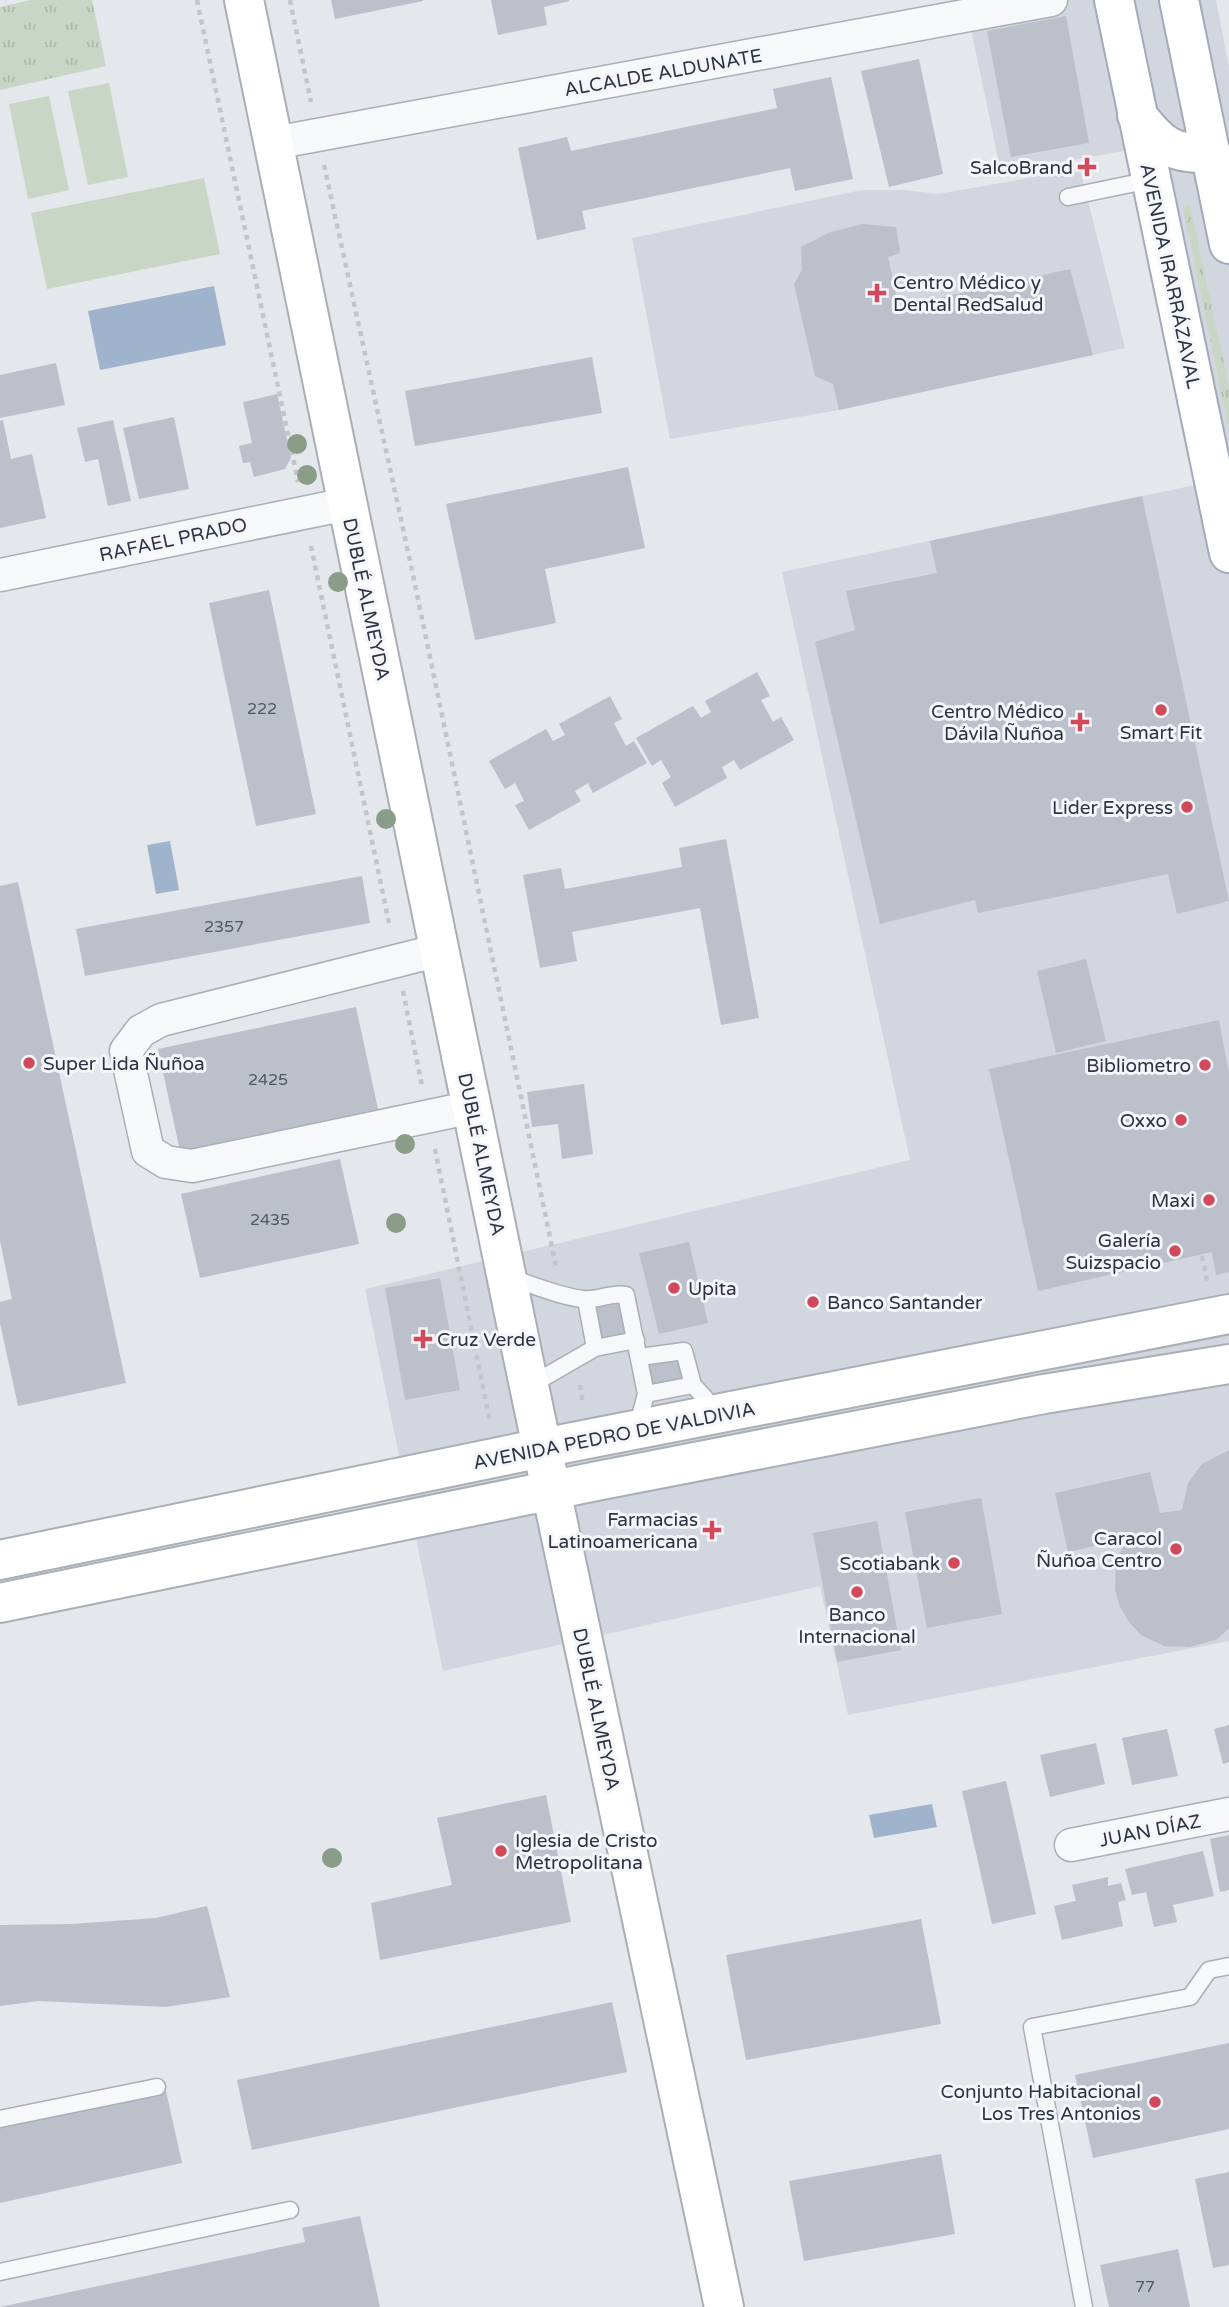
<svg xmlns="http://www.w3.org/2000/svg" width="1229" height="2307" viewBox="0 0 1229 2307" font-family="'Varela Round',sans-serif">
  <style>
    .built { fill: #d2d6de }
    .grass { fill: url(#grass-tufts) }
    .garden { fill: #c9d6c5 }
    .water { fill: #9fb4cc }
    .building { fill: #bbc0ca }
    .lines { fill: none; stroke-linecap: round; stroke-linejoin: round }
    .lane-casing { stroke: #a9aeb7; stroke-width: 19 }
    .street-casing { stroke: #a9aeb7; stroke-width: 35 }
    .secondary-casing { stroke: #a9aeb7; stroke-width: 42 }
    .primary-casing { stroke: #a3abb8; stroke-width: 42 }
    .path { stroke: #c2c5cb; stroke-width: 4.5; stroke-dasharray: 5 5; stroke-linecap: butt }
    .lane { stroke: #f7f8fa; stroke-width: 16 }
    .street { stroke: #f7f8fa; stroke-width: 32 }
    .secondary { stroke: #fff; stroke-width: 38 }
    .primary { stroke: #fff; stroke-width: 38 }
    .tree { fill: #899d89 }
    .poi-dot { fill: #d1495b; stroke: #f4f6f9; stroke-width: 2.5 }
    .labels { text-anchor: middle; stroke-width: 6; stroke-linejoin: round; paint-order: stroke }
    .number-label { font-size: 16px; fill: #4f5766 }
    .street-label { font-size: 19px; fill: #2b3445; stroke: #f4f6f9 }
    .poi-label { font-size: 19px; fill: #2b3445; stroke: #f4f6f9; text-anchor: end }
  </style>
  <defs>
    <pattern id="grass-tufts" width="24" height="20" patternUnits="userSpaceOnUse" patternTransform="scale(1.75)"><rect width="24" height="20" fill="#c9d6c5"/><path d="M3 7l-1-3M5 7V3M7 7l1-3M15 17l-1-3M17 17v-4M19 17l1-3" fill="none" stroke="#adb8ab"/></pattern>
  </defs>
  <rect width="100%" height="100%" fill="#e4e7ec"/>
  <g class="built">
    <polygon points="965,0 1216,0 1229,67 1229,1641 848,1715 820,1586 443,1671 365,1289 910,1160 782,572 1195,485 1129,150 1001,173"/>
    <polygon points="1080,169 1125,348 839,410 670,439 632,238 862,190 905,190 938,194"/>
  </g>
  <g class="grass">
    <polygon points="31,0 92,0 106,66 0,90 0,7"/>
    <polygon points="1190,205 1229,387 1229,430 1183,207"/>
  </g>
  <g class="garden">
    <polygon points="109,83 128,177 88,185 68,91"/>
    <polygon points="49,96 69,190 28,199 9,104"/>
    <polygon points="204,178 220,254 47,289 31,213"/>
  </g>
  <g class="water">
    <polygon points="214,286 226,345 100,370 88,311"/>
    <polygon points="170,841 179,890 156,894 147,845"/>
    <polygon points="932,1804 937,1827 874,1838 869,1815"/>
  </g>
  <g class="building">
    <polygon points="331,0 423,0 423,1 335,19"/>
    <polygon points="491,0 569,0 569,1 544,7 547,25 498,35"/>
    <polygon points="1066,16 1089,143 1011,157 987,31"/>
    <polygon points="919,59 943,174 889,187 861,71"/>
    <polygon points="831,77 853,179 795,191 790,168 582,211 586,229 537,240 518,148 567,137 571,151 777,108 773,89"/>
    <polygon points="862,224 896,227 900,253 888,257 899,307 1070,269 1093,355 839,410 833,384 815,376 794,284 802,270 801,247 828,233"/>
    <polygon points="592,357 602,413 415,446 405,391"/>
    <polygon points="56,363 65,405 0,418 0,375"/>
    <polygon points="277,394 291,458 285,469 254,477 250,462 243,463 239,446 252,443 243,402"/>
    <polygon points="174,417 189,489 139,499 123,428"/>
    <polygon points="3,420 11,459 32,454 46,518 0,528 0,421"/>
    <polygon points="113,420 131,501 108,506 98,459 85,462 77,428"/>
    <polygon points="628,467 645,548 545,569 556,623 475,640 446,504"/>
    <polygon points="1142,496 1229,901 1177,914 1168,874 978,913 975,900 880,924 815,642 855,630 846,591 937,573 930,541"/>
    <polygon points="269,590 316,814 256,826 209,603"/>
    <polygon points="757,672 770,696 761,700 773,722 781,717 794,740 740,770 734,760 722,767 727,778 675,807 662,783 671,777 661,760 652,766 636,738 693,706 701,718 711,712 705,701"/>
    <polygon points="610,696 622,719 614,723 626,746 634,741 647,763 593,793 588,783 575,791 581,801 529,830 515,805 524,801 515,783 505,789 489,761 546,729 553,741 565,735 559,724"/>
    <polygon points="726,839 759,1018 721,1025 700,908 572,932 577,961 540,968 523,875 561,868 565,889 682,867 679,848"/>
    <polygon points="362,876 370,923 85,976 76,929"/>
    <polygon points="18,882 126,1383 18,1406 0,1323 0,1302 12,1299 0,1241 0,886"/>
    <polygon points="1086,959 1106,1041 1056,1053 1037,971"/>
    <polygon points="356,1007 378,1109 180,1151 158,1049"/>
    <polygon points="1219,1020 1229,1074 1229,1272 1216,1275 1212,1252 1038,1291 989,1069"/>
    <polygon points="584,1084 593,1154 562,1159 558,1124 532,1127 527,1092"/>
    <polygon points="340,1159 359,1244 200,1278 181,1194"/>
    <polygon points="689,1242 708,1323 659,1334 639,1253"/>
    <polygon points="440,1278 460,1390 405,1400 385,1288"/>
    <polygon points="623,1298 630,1339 597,1345 590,1305"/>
    <polygon points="681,1353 688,1383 655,1391 648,1361"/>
    <polygon points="1229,1450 1229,1628 1216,1640 1189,1647 1164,1646 1141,1635 1129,1622 1120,1607 1115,1590 1116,1559 1129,1538 1068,1552 1055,1493 1150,1472 1160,1513 1182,1510 1188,1483 1202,1464"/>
    <polygon points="981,1498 1002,1614 927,1628 905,1512"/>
    <polygon points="877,1521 901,1650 837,1662 813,1533"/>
    <polygon points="1229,1725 1229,1762 1223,1764 1214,1729"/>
    <polygon points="1167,1729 1178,1776 1132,1785 1122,1738"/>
    <polygon points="1096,1743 1105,1784 1050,1797 1040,1755"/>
    <polygon points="1006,1781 1036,1914 992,1924 962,1791"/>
    <polygon points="546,1795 571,1922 380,1960 371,1903 452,1885 437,1818"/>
    <polygon points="1229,1835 1229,1890 1220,1892 1210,1839"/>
    <polygon points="1203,1851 1214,1896 1173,1905 1177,1922 1154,1927 1146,1892 1132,1895 1125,1869"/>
    <polygon points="1108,1877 1108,1886 1121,1883 1126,1900 1118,1902 1123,1926 1062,1940 1054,1906 1076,1901 1072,1885"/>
    <polygon points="207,1906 230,1997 166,2007 38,2001 0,2006 0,1925 71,1924 156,1918"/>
    <polygon points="921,1919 941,2024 746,2060 726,1955"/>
    <polygon points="612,2002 627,2072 252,2150 237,2080"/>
    <polygon points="1229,2043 1229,2129 1093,2158 1075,2075"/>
    <polygon points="166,2091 182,2163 0,2203 0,2127"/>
    <polygon points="941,2154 955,2234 804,2261 789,2181"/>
    <polygon points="1229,2172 1229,2265 1213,2268 1195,2179"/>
    <polygon points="360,2216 380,2307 0,2307 305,2242 302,2228"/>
    <polygon points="1178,2249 1190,2307 1109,2307 1100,2265"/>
  </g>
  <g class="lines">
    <defs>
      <g id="lane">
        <polyline points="1068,197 1150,180"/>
        <path d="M509,1277c24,8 49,19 74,22 15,2 28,-7 43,-4l20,99 -9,34"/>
        <polyline points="586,1300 595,1348"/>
        <polyline points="640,1357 684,1351 693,1385 705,1398 710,1416"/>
        <polyline points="529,1386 595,1348 636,1340"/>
        <polyline points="646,1394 693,1385"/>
        <polyline points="0,2119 157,2087"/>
        <polyline points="0,2272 290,2210"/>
        <polyline points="1084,2307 1032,2027 1190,1997 1209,1970 1229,1966"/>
      </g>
      <g id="street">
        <polyline points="274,143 1051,0"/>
        <polyline points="0,575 347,504"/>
        <polyline points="440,950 161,1020 141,1031 126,1051 148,1151 166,1162 192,1166 473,1107"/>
        <polyline points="1071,1845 1229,1814"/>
      </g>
      <g id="secondary">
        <polyline points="244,0 529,1386 724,2307"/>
        <polyline points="0,1560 542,1448 1229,1314"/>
        <polyline points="0,1603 597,1481 1044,1394 1229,1364"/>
      </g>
      <g id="primary">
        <polyline points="1114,0 1229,553"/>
        <polyline points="1179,0 1229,244"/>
        <path d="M1137,115c23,30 35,40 74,38"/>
      </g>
    </defs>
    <use href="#lane" class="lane-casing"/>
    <use href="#street" class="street-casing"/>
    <use href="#secondary" class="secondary-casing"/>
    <use href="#primary" class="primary-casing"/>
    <g class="path">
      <polyline points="197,0 298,482"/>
      <polyline points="290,0 311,102"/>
      <polyline points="324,165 412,570 556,1266"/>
      <polyline points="311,546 390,928"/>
      <polyline points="403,991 422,1086"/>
      <polyline points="435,1149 490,1422"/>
      <polyline points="1202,1256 1207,1281"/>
      <polyline points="580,1385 583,1404"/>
    </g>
    <use href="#lane" class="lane"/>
    <use href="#street" class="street"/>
    <use href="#secondary" class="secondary"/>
    <use href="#primary" class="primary"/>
  </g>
  <g class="tree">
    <circle cx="297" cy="444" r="10"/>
    <circle cx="307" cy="475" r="10"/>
    <circle cx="338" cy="582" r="10"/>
    <circle cx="386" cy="819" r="10"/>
    <circle cx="405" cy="1144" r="10"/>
    <circle cx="396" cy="1223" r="10"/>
    <circle cx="332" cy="1858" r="10"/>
  </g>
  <g class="poi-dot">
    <path d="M1083.5 156.5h7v7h7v7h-7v7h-7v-7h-7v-7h7z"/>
    <path d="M873.5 282.5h7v7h7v7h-7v7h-7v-7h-7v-7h7z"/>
    <circle cx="1161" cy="710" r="7"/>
    <path d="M1076.5 711.5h7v7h7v7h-7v7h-7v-7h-7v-7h7z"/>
    <circle cx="1187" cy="807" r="7"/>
    <circle cx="29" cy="1063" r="7"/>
    <circle cx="1205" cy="1065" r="7"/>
    <circle cx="1181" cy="1120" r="7"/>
    <circle cx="1209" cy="1200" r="7"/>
    <circle cx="1175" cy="1251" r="7"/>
    <circle cx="674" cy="1288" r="7"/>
    <circle cx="813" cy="1302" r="7"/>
    <path d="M419.5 1328.5h7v7h7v7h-7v7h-7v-7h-7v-7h7z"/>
    <path d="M708.5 1519.5h7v7h7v7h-7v7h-7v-7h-7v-7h7z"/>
    <circle cx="1176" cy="1549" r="7"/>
    <circle cx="954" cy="1563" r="7"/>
    <circle cx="857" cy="1592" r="7"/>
    <circle cx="501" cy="1851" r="7"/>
    <circle cx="1155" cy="2102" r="7"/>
  </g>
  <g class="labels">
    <g class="number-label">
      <text x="262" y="714">222</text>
      <text x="224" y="932">2357</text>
      <text x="268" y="1085">2425</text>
      <text x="270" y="1225">2435</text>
      <text x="1145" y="2292">77</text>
    </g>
    <g class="street-label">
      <text transform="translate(663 72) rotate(-10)" y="7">ALCALDE ALDUNATE</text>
      <text transform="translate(1171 276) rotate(78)" y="7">AVENIDA IRARRÁZAVAL</text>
      <text transform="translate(173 539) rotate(-12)" y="7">RAFAEL PRADO</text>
      <text transform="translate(367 599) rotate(78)" y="7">DUBLÉ ALMEYDA</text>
      <text transform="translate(482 1154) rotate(78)" y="7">DUBLÉ ALMEYDA</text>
      <text transform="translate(614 1435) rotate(-11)" y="7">AVENIDA PEDRO DE VALDIVIA</text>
      <text transform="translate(597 1709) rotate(78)" y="7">DUBLÉ ALMEYDA</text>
      <text transform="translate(1150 1830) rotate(-11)" y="7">JUAN DÍAZ</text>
    </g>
    <g class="poi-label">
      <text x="1073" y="174">SalcoBrand</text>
      <text x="893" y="289" text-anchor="start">Centro Médico y<tspan x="893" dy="22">Dental RedSalud</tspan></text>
      <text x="1064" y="718">Centro Médico<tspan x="1064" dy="22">Dávila Ñuñoa</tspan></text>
      <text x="1161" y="739" text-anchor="middle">Smart Fit</text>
      <text x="1173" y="814">Lider Express</text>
      <text x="43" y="1070" text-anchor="start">Super Lida Ñuñoa</text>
      <text x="1191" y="1072">Bibliometro</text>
      <text x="1167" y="1127">Oxxo</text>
      <text x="1195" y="1207">Maxi</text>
      <text x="1161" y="1247">Galería<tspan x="1161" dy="22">Suizspacio</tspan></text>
      <text x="688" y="1295" text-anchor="start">Upita</text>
      <text x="827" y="1309" text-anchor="start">Banco Santander</text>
      <text x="437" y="1346" text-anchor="start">Cruz Verde</text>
      <text x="698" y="1526">Farmacias<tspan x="698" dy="22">Latinoamericana</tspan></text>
      <text x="1162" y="1545">Caracol<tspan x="1162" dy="22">Ñuñoa Centro</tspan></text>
      <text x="940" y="1570">Scotiabank</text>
      <text x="857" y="1621" text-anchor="middle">Banco<tspan x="857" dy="22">Internacional</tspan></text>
      <text x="515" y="1847" text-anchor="start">Iglesia de Cristo<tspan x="515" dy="22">Metropolitana</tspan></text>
      <text x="1141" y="2098">Conjunto Habitacional<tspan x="1141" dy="22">Los Tres Antonios</tspan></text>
    </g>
  </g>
</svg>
